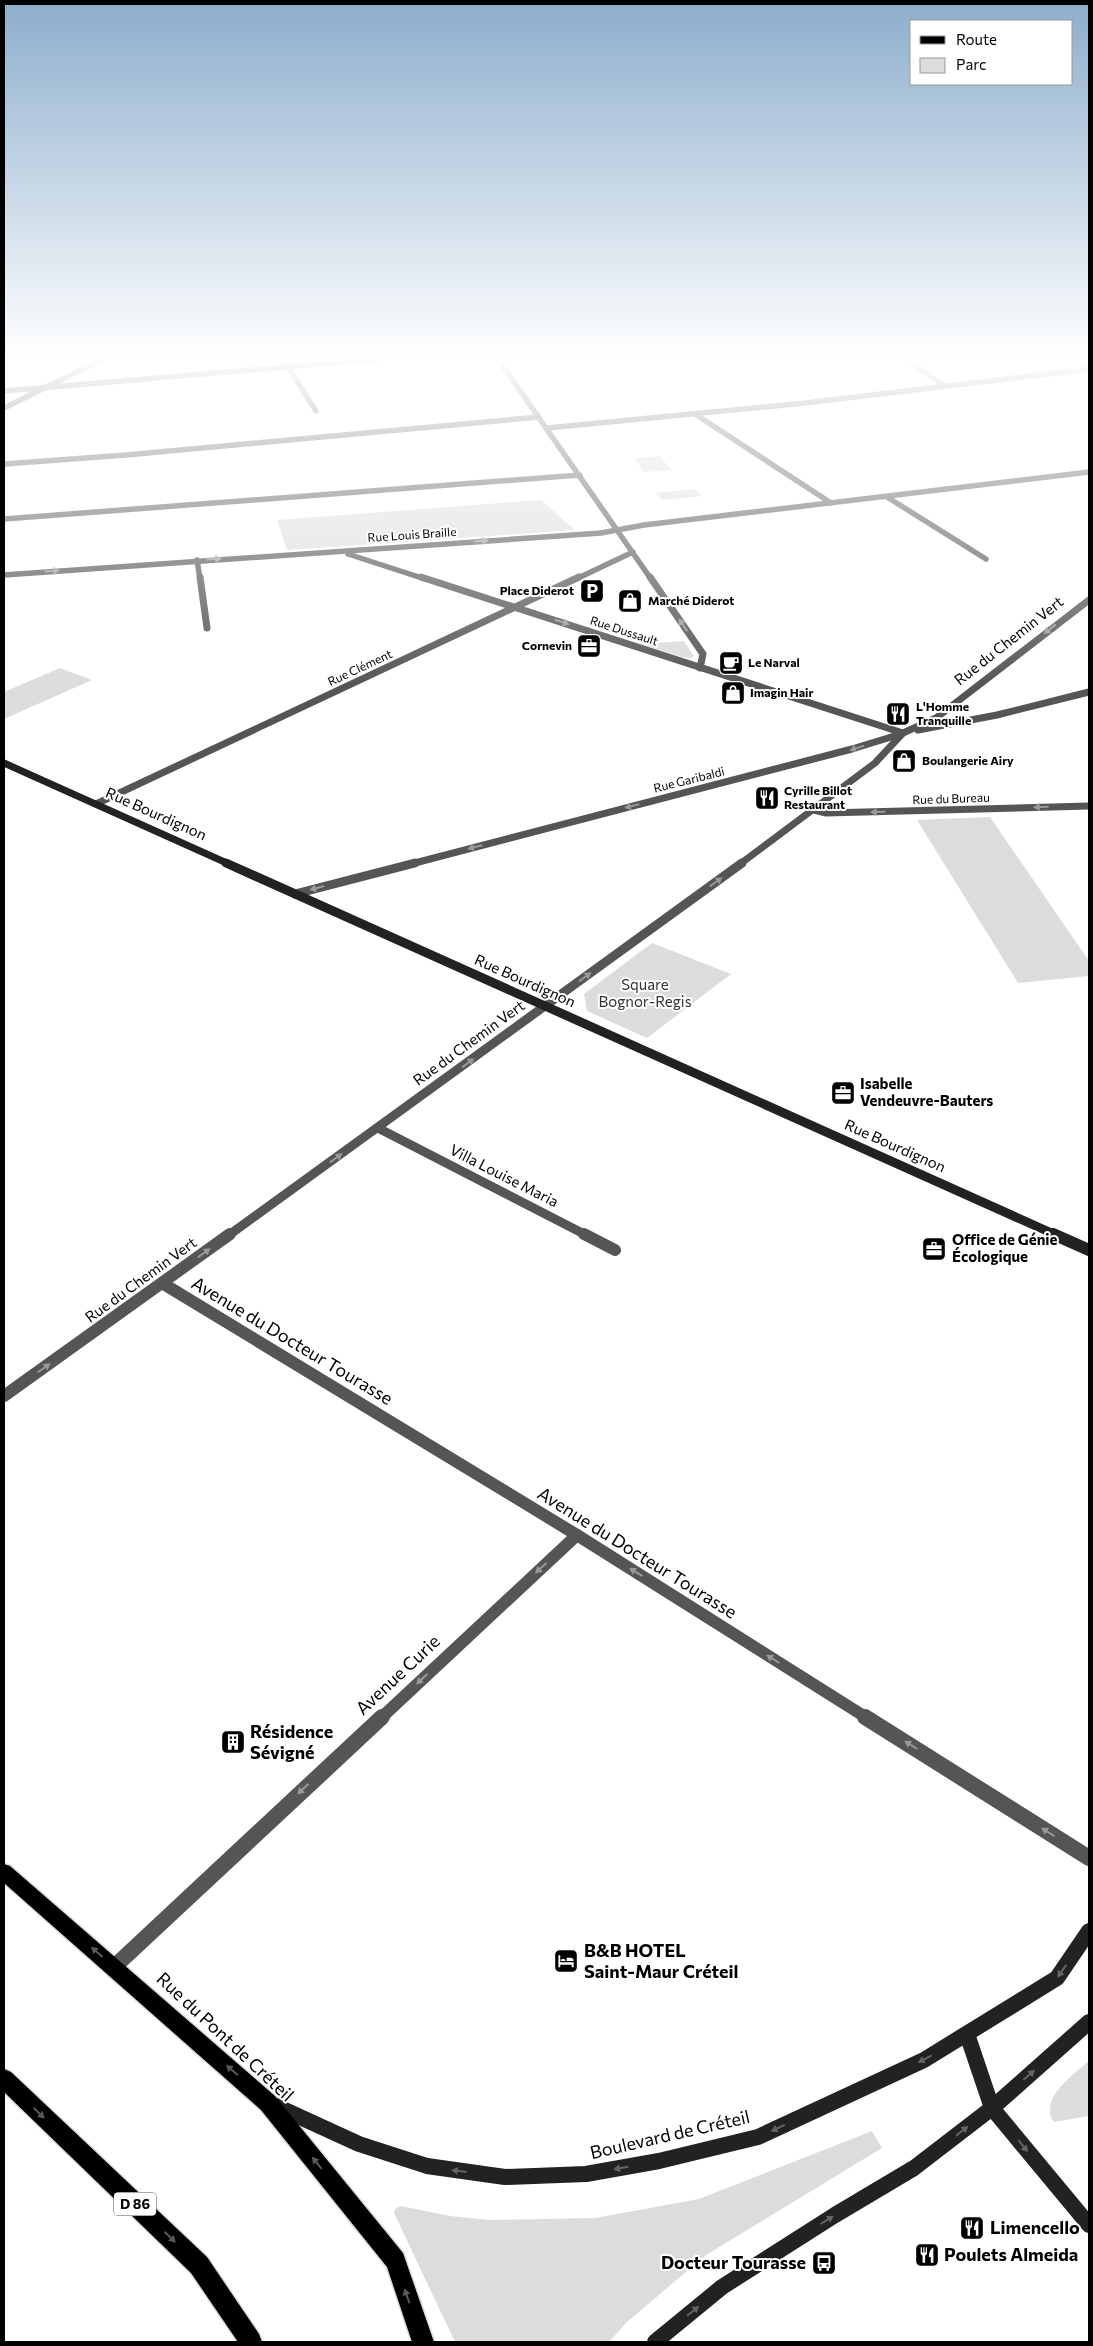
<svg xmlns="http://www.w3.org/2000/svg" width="1093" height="2346" viewBox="0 0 1093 2346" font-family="Commissioner,sans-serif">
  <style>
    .green { fill: #dcdcdc }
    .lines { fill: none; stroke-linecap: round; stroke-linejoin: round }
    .primary-casing { stroke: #dbdbdb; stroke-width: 3 }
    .street-far4 { stroke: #555; stroke-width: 5.5 }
    .street-far3 { stroke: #555; stroke-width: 7 }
    .street-far2 { stroke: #555; stroke-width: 9 }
    .street-far1 { stroke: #555; stroke-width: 12 }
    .street { stroke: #555; stroke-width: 16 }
    .secondary-far4 { stroke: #222; stroke-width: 5.5 }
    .secondary-far3 { stroke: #222; stroke-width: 7 }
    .secondary-far2 { stroke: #222; stroke-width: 9 }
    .secondary-far1 { stroke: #222; stroke-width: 12 }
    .secondary { stroke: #222; stroke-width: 16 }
    .primary { fill: #000; fill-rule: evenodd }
    .oneway { fill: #999 }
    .oneway2 { fill: #595959 }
    .oneway3 { fill: #646464 }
    .labels { text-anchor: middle; stroke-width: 4; stroke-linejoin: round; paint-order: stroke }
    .far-street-label { font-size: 12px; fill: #000; stroke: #fff }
    .far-poi-label { font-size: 12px; font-weight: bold; fill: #000; stroke: #fff; text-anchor: start }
    .shield { fill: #fff; stroke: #4c4c4c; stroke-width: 1 }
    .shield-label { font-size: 14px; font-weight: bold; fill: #000 }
    .street-label { font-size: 15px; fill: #000; stroke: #fff }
    .park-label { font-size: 15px; fill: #333; stroke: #fff }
    .poi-label { font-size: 15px; font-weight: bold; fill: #000; stroke: #fff; text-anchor: start }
    .near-street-label { font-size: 18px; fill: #000; stroke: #fff }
    .near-poi-label { font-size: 18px; font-weight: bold; fill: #000; stroke: #fff; text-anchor: start }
  </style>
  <rect width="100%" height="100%" fill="#fff"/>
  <g class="green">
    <polygon points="660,456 671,470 644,472 634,458"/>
    <polygon points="694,489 702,496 663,500 655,493"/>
    <polygon points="541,500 575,530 287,550 277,520"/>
    <polygon points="684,641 694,656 691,658 682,657 642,644"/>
    <polygon points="60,668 92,680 4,719 4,692"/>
    <polygon points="990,817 1089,961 1089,976 1018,983 917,820"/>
    <polygon points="652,943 731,974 647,1038 587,1011 584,994"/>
    <path d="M1089,2061v55l-35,6c-16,-23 20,-48 35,-61z"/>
    <polygon points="872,2131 882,2148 706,2255 627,2322 609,2342 455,2342 394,2213 396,2208 401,2206 450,2216 490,2220 595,2218 699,2199"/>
  </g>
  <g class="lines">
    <defs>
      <g id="primary">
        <polygon points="4,1864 10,1866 275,2096 403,2253 434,2342 412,2342 387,2267 261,2110 4,1883"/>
        <polygon points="4,2069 11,2072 207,2257 259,2334 262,2342 238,2342 191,2273 4,2092"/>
      </g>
    </defs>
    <use href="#primary" class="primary-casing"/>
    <g class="street-far4">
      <polyline points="498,359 651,579"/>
      <polyline points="905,359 945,386"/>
      <polyline points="288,367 316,411"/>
      <polyline points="695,414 831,503"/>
      <polyline points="547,428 805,403 1089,369"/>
      <polyline points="4,464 126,455 539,417"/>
      <polyline points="887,497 986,559"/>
      <polyline points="4,519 580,475"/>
      <polyline points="348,554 425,579"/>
      <polyline points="197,560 200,579"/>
      <polyline points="4,575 601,533 644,525 1089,472"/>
      <polyline points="576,579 633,552"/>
    </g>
    <g class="street-far3">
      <polyline points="200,577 207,628"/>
      <polyline points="421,577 903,733"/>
      <polyline points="650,577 703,654 700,668"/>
      <polyline points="918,730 997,715 1089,692"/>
      <polyline points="96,804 579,577"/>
      <polyline points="814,810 826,813 1089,806"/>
      <polyline points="411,864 852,749 901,734"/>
      <polyline points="740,864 875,763 903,733 936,718 1089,600"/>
    </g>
    <g class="street-far2">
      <polyline points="295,894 415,863"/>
      <polyline points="378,1128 586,1235"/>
      <polyline points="229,1235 742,863"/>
    </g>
    <g class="street-far1">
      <polyline points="584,1234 615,1250"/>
      <polyline points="162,1283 577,1535 867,1718"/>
      <polyline points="4,1396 230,1234"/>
      <polyline points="381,1718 577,1535"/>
    </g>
    <g class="street">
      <polyline points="865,1717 1089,1858"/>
      <polyline points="114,1967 382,1717"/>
    </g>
    <g class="secondary-far4">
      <polyline points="4,391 380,359"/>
      <polyline points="4,408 103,359"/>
    </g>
    <polyline class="secondary-far3" points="4,763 229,864"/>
    <polyline class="secondary-far2" points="226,863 1056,1235"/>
    <polyline class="secondary-far1" points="1053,1234 1089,1250"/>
    <g class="secondary">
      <polyline points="967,2034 992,2108 1089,2225"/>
      <polyline points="276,2106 359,2144 427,2166 505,2177 586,2174 659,2161 758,2137 924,2060 1057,1978 1089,1931"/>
      <polyline points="655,2342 722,2287 835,2215 914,2168 992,2108 1089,2022"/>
    </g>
    <use href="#primary" class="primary"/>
  </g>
  <defs><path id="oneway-solid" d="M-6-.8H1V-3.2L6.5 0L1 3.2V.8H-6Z" transform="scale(1.25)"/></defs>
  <g class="oneway">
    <use href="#oneway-solid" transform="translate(481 541) rotate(-4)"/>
    <use href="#oneway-solid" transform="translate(214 559) rotate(-4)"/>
    <use href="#oneway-solid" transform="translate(52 571) rotate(-4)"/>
    <use href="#oneway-solid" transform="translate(562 622) rotate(18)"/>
    <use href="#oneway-solid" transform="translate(683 625) rotate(-124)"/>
    <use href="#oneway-solid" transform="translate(1050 629) rotate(142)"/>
    <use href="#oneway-solid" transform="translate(857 748) rotate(163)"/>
    <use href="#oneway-solid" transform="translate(632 806) rotate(166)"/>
    <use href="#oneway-solid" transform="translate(1041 807) rotate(178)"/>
    <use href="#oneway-solid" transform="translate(878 812) rotate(178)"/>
    <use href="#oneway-solid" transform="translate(475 847) rotate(166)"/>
    <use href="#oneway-solid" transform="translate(716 882) rotate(-36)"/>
    <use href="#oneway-solid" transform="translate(317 888) rotate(165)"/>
    <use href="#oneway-solid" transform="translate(585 977) rotate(-36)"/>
    <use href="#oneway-solid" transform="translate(468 1063) rotate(-36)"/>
    <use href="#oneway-solid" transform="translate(336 1158) rotate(-36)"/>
    <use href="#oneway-solid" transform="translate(204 1253) rotate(-36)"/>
    <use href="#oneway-solid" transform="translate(44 1368) rotate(-35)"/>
    <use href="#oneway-solid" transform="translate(541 1568) rotate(137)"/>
    <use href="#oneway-solid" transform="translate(636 1572) rotate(-148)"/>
    <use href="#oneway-solid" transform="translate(773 1659) rotate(-148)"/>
    <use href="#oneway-solid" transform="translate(422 1679) rotate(137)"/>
    <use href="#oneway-solid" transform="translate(911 1745) rotate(-148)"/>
    <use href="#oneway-solid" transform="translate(303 1789) rotate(137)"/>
    <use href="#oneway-solid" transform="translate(1048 1832) rotate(-148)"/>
  </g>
  <g class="oneway2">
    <use href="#oneway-solid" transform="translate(97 1952) rotate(-139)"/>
    <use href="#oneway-solid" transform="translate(232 2070) rotate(-139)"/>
    <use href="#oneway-solid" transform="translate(39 2113) rotate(44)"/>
    <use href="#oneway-solid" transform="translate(317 2163) rotate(-129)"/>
    <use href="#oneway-solid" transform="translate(170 2237) rotate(44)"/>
    <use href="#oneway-solid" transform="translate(407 2296) rotate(-109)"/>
  </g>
  <g class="oneway3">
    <use href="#oneway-solid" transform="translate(1062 1971) rotate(125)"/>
    <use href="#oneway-solid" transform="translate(925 2059) rotate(152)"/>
    <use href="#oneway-solid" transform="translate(1029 2075) rotate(-41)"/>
    <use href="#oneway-solid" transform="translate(778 2128) rotate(155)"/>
    <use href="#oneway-solid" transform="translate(962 2131) rotate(-38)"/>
    <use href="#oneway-solid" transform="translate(1023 2146) rotate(51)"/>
    <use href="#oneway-solid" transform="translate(621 2168) rotate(170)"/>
    <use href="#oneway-solid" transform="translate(459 2171) rotate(-173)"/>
    <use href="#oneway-solid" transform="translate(827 2220) rotate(-32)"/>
    <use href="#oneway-solid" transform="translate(693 2311) rotate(-39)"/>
  </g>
  <linearGradient id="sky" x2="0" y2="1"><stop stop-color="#8cadcc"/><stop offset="0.52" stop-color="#fff"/><stop offset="1" stop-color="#fff" stop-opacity="0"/></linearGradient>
  <rect width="1093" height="687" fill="url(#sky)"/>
  <defs>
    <symbol id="parking-square" viewBox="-11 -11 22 22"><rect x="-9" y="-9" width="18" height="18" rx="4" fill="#000" stroke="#fff"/><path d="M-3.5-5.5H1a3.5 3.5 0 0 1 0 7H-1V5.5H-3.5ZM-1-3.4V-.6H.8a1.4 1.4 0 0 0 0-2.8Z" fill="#fff"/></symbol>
    <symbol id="shop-square" viewBox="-11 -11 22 22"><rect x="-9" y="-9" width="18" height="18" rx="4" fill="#000" stroke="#fff"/><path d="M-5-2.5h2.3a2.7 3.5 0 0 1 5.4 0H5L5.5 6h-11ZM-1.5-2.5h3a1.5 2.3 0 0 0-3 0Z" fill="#fff"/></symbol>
    <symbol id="office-square" viewBox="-11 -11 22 22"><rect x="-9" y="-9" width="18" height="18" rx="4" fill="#000" stroke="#fff"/><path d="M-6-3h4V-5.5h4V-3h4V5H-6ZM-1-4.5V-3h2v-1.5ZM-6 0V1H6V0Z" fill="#fff"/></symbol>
    <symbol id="cafe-square" viewBox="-11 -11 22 22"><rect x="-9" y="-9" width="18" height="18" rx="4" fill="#000" stroke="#fff"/><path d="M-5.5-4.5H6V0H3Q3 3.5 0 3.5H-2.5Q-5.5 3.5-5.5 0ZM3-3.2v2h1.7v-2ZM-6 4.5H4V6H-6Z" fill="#fff"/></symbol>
    <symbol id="restaurant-square" viewBox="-11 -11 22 22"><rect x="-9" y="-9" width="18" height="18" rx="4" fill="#000" stroke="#fff"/><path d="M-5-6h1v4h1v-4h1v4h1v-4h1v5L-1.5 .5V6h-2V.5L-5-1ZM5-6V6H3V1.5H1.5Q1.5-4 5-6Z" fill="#fff"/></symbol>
    <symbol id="building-square" viewBox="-11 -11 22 22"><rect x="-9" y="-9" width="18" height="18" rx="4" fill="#000" stroke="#fff"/><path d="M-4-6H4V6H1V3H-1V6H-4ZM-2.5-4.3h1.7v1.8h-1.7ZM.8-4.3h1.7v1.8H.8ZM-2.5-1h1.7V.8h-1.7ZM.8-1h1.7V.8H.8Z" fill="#fff"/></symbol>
    <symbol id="hotel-square" viewBox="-11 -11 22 22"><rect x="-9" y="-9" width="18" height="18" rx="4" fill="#000" stroke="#fff"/><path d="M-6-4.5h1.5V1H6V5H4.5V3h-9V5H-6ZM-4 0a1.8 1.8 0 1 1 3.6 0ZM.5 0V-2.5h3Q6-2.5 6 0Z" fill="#fff"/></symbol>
    <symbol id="bus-square" viewBox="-11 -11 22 22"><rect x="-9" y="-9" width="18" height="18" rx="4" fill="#000" stroke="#fff"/><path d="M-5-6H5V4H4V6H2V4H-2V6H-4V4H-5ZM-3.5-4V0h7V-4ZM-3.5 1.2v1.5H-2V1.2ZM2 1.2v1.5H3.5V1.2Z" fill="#fff"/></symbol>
  </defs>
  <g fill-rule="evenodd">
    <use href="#parking-square" x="578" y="577" width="28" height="28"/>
    <use href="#shop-square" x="616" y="587" width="28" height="28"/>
    <use href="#office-square" x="575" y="632" width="28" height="28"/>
    <use href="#cafe-square" x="717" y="649" width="28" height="28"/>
    <use href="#shop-square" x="719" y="679" width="28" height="28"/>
    <use href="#restaurant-square" x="884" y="700" width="28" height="28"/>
    <use href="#shop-square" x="890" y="747" width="28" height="28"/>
    <use href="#restaurant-square" x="753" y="784" width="28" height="28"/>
    <use href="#office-square" x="829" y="1079" width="28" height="28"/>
    <use href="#office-square" x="920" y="1235" width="28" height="28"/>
    <use href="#building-square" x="219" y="1728" width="28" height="28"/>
    <use href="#hotel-square" x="552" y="1947" width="28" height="28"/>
    <use href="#restaurant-square" x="958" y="2214" width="28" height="28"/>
    <use href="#restaurant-square" x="913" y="2241" width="28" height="28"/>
    <use href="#bus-square" x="810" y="2249" width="28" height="28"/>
  </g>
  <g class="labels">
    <g class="far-street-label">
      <text transform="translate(412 535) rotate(-4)" y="4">Rue Louis Braille</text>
      <text transform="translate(624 631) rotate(18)" y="4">Rue Dussault</text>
      <text transform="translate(360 668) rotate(-25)" y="4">Rue Clément</text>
      <text transform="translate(689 780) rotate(-14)" y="4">Rue Garibaldi</text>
      <text transform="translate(951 799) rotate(-2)" y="4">Rue du Bureau</text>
    </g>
    <g class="far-poi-label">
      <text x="574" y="595" text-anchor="end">Place Diderot</text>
      <text x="648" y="605">Marché Diderot</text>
      <text x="572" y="650" text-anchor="end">Cornevin</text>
      <text x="748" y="667">Le Narval</text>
      <text x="750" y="697">Imagin Hair</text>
      <text x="916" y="711">L'Homme<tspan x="916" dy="14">Tranquille</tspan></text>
      <text x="922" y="765">Boulangerie Airy</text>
      <text x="784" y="795">Cyrille Billot<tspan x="784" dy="14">Restaurant</tspan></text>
    </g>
    <rect class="shield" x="114" y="2192.5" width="42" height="23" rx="4"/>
    <g class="shield-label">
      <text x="135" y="2209">D 86</text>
    </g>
    <g class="street-label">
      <text transform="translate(1009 641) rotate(-38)" y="5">Rue du Chemin Vert</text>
      <text transform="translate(156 814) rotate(24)" y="5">Rue Bourdignon</text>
      <text transform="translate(525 981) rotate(24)" y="5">Rue Bourdignon</text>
      <text transform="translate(469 1043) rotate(-36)" y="5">Rue du Chemin Vert</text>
      <text transform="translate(895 1146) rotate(24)" y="5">Rue Bourdignon</text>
      <text transform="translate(504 1176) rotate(27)" y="5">Villa Louise Maria</text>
      <text transform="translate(141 1280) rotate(-36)" y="5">Rue du Chemin Vert</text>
    </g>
    <g class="park-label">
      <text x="645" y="990">Square<tspan x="645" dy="17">Bognor-Regis</tspan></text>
    </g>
    <g class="poi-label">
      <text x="860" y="1089">Isabelle<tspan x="860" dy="17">Vendeuvre-Bauters</tspan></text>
      <text x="952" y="1245">Office de Génie<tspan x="952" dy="17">Écologique</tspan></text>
    </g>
    <g class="near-street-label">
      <text transform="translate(292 1341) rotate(31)" y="6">Avenue du Docteur Tourasse</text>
      <text transform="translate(637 1553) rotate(32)" y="6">Avenue du Docteur Tourasse</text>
      <text transform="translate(398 1675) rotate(-43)" y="6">Avenue Curie</text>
      <text transform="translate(225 2037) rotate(43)" y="6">Rue du Pont de Créteil</text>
      <text transform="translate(670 2135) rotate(-13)" y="6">Boulevard de Créteil</text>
    </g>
    <g class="near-poi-label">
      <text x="250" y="1738">Résidence<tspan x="250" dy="21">Sévigné</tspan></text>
      <text x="584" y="1957">B&amp;B HOTEL<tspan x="584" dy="21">Saint-Maur Créteil</tspan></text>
      <text x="990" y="2234">Limencello</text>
      <text x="944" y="2261">Poulets Almeida</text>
      <text x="806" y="2269" text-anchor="end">Docteur Tourasse</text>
    </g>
  </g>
  <rect width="1093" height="2346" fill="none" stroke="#000000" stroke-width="10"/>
  <rect x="910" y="20" width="162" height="65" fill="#ffffff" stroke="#999999"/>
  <rect x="920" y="36" width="25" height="8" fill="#000000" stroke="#999999"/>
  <text x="956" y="45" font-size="15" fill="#000000">Route</text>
  <rect x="920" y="58" width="25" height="15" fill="#dcdcdc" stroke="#999999"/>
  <text x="956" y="70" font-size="15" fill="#000000">Parc</text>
</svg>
